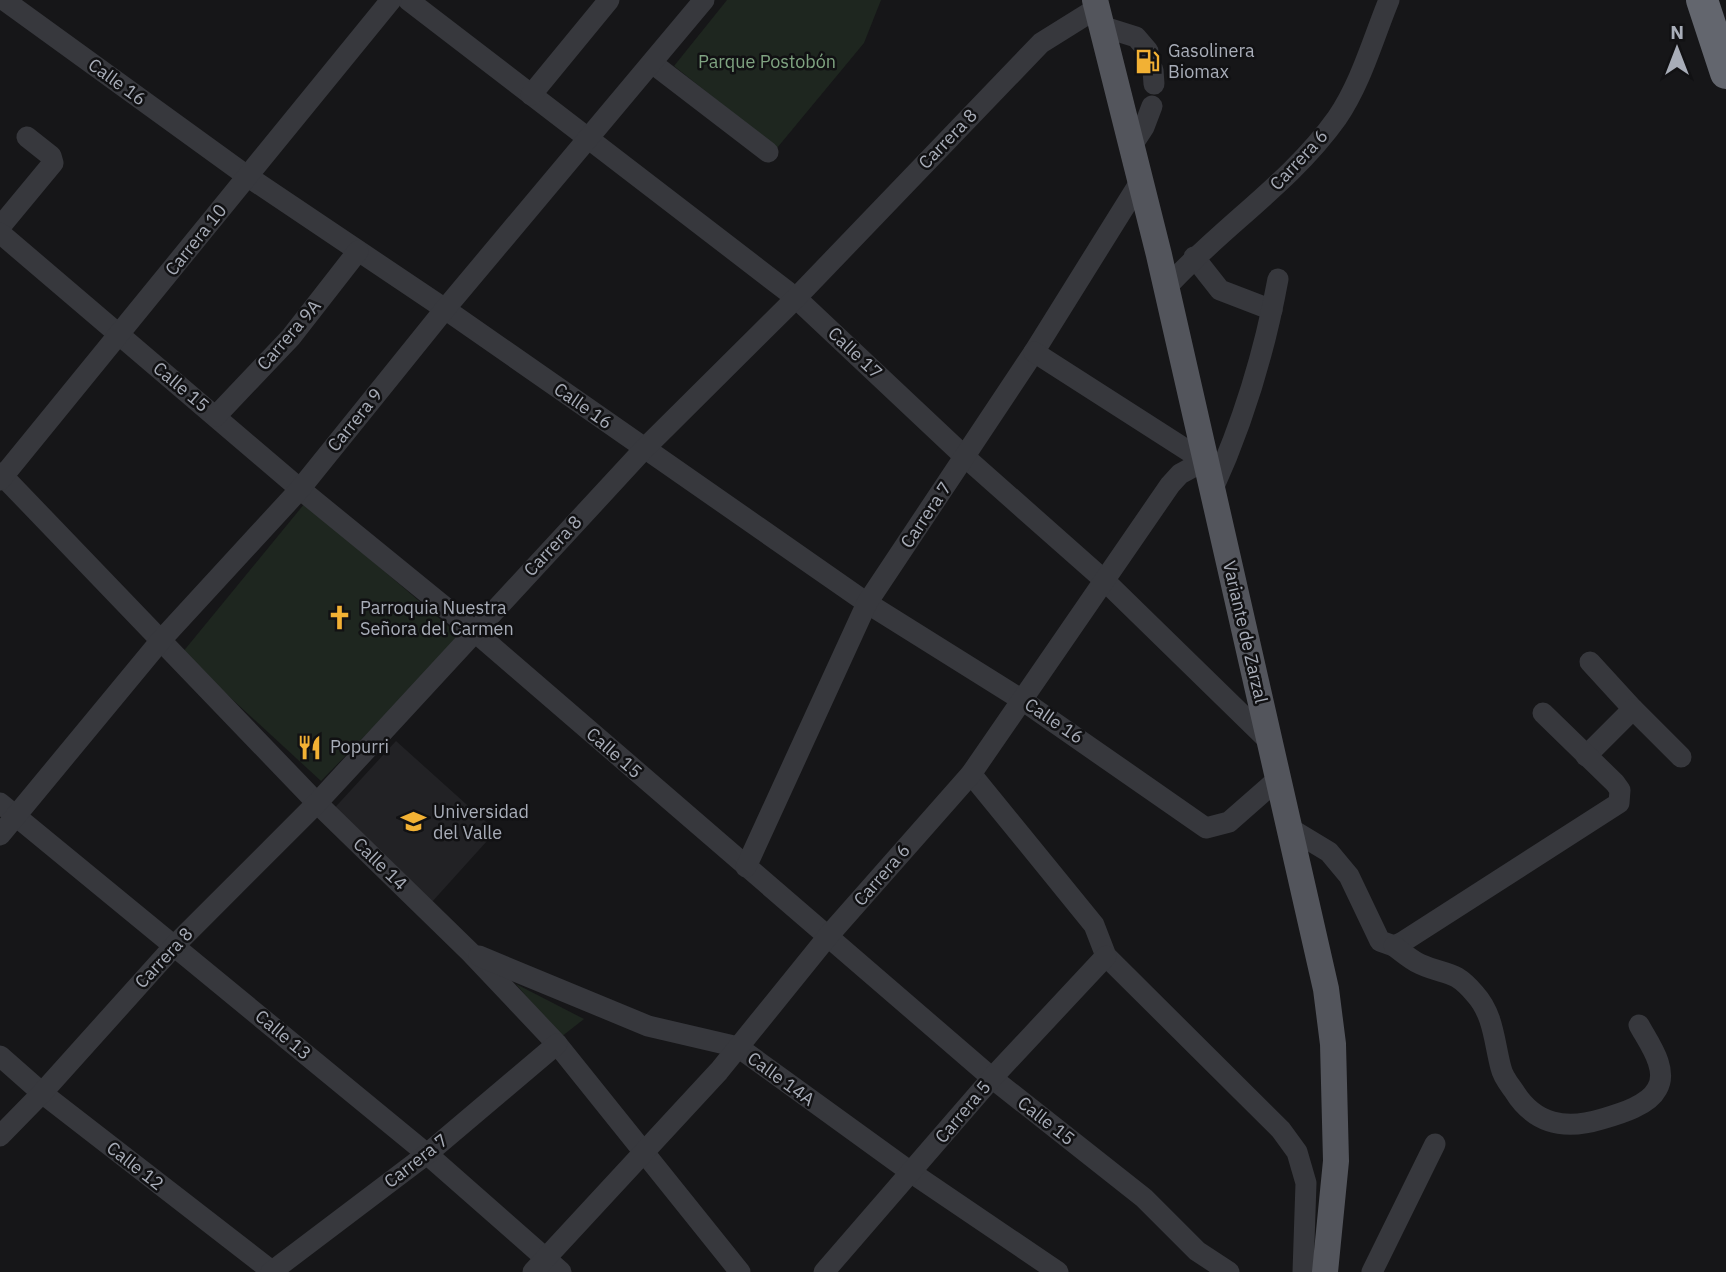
<svg xmlns="http://www.w3.org/2000/svg" width="1726" height="1272" viewBox="0 0 1726 1272" font-family="'IBM Plex Sans',sans-serif">
  <style>
    .built { fill: #222225 }
    .green { fill: #1e261f }
    .lines { fill: none; stroke-linecap: round; stroke-linejoin: round }
    .minor { stroke: #37383d; stroke-width: 21 }
    .major { stroke: #53555c; stroke-width: 26 }
    .highway { stroke: #63666e; stroke-width: 32 }
    .labels { text-anchor: middle; stroke-width: 5; stroke-linejoin: round; paint-order: stroke }
    .poi-label { font-size: 18px; fill: #a8adb8; stroke: #111113; text-anchor: start }
    .park-label { font-size: 18px; fill: #7fa381; stroke: #111113 }
    .street-label { font-size: 18px; fill: #a8adb8; stroke: #111113 }
  </style>
  <rect width="100%" height="100%" fill="#161618"/>
  <polygon class="built" points="396,741 496,831 431,903 330,813"/>
  <g class="green">
    <polygon points="727,0 881,0 864,43 777,148 674,66"/>
    <polygon points="305,503 461,637 321,781 182,653"/>
    <polygon points="516,984 584,1019 561,1037"/>
  </g>
  <g class="lines">
    <g class="minor">
      <polyline points="4,0 247,176 445,309 867,603 1022,700 1206,828 1229,822 1279,778"/>
      <polyline points="408,0 796,298 965,457 1104,580 1271,743"/>
      <polyline points="1101,26 1136,37 1148,51"/>
      <polyline points="652,63 768,152"/>
      <polyline points="1153,70 1154,84"/>
      <polyline points="531,95 609,0"/>
      <polyline points="1131,147 1144,127 1152,106"/>
      <polyline points="0,227 53,163 51,156 27,137"/>
      <polyline points="0,233 300,489 474,631 992,1078 1144,1198 1197,1251 1229,1272"/>
      <polyline points="1194,257 1220,290 1272,310"/>
      <path d="M1166,288c54,-60 124,-104 171,-170 24,-35 36,-79 52,-118"/>
      <polyline points="216,416 291,337 358,251"/>
      <polyline points="0,473 317,803 471,953 557,1044 740,1272"/>
      <polyline points="0,480 391,0"/>
      <path d="M1212,491c30,-66 53,-141 66,-212"/>
      <polyline points="1590,662 1633,709"/>
      <polyline points="1586,756 1633,709 1681,757"/>
      <polyline points="971,774 1094,925 1106,956 1281,1130 1297,1152 1306,1183 1303,1272"/>
      <polyline points="0,803 427,1154 561,1272"/>
      <polyline points="1291,829 1329,852 1349,876 1380,941 1394,946 1401,943 1619,803 1620,790 1615,783 1543,713"/>
      <polyline points="0,835 162,639 300,489 445,309 704,0"/>
      <polyline points="746,867 867,603 1034,352 1140,182"/>
      <path d="M1394,946c8,6 17,14 26,18 26,12 33,4 55,30 19,21 19,48 26,74 2,9 8,16 13,23 21,34 52,39 88,28 17,-5 46,-13 55,-30 12,-20 -9,-47 -18,-64"/>
      <polyline points="479,956 648,1026 738,1047 912,1173 1058,1272"/>
      <polyline points="0,1056 42,1093 273,1272"/>
      <polyline points="0,1136 42,1093 175,945 317,803 644,449 796,298 1041,43 1097,8"/>
      <polyline points="271,1272 427,1154 557,1044"/>
      <polyline points="533,1272 719,1071 829,935 971,774 1170,485 1180,474 1204,461 1034,352"/>
      <polyline points="824,1272 992,1078 1106,956"/>
      <polyline points="1372,1272 1435,1144"/>
    </g>
    <polyline class="major" points="1095,0 1159,255 1326,989 1333,1044 1336,1161 1325,1272"/>
    <polyline class="highway" points="1702,0 1726,73"/>
  </g>
  <defs>
    <symbol id="fuel-bare" viewBox="-9 -9 18 18"><path d="M-5.5-6h7V0h2V4h1.3V-2.5L3-4.5l.8-.8L6-3V5H2.5V1h-1V6h-7ZM-4.2-4.7v3.2H.2V-4.7Z" fill="#f2b134" stroke="#111113" stroke-width="2.5" paint-order="stroke"/></symbol>
    <symbol id="church-bare" viewBox="-9 -9 18 18"><path d="M-1.2-6h2.4v3.5h3.3v2.4h-3.3V6h-2.4V-.1h-3.3v-2.4h3.3Z" fill="#f2b134" stroke="#111113" stroke-width="2.5" paint-order="stroke"/></symbol>
    <symbol id="restaurant-bare" viewBox="-9 -9 18 18"><path d="M-5-6h1v4h1v-4h1v4h1v-4h1v5L-1.5 .5V6h-2V.5L-5-1ZM5-6V6H3V1.5H1.5Q1.5-4 5-6Z" fill="#f2b134" stroke="#111113" stroke-width="2.5" paint-order="stroke"/></symbol>
    <symbol id="university-bare" viewBox="-9 -9 18 18"><path d="M0-5L7-2L0 1L-7-2ZM-4 1L0 2.5L4 1V4Q0 6-4 4Z" fill="#f2b134" stroke="#111113" stroke-width="2.5" paint-order="stroke"/></symbol>
  </defs>
  <g fill-rule="evenodd">
    <use href="#fuel-bare" x="1130" y="44" width="35" height="35"/>
    <use href="#church-bare" x="322" y="600" width="35" height="35"/>
    <use href="#restaurant-bare" x="292" y="730" width="35" height="35"/>
    <use href="#university-bare" x="396" y="804" width="35" height="35"/>
  </g>
  <g class="labels">
    <g class="poi-label">
      <text x="1168" y="57">Gasolinera<tspan x="1168" dy="21">Biomax</tspan></text>
      <text x="360" y="614">Parroquia Nuestra<tspan x="360" dy="21">Señora del Carmen</tspan></text>
      <text x="330" y="753">Popurri</text>
      <text x="433" y="818">Universidad<tspan x="433" dy="21">del Valle</tspan></text>
    </g>
    <g class="park-label">
      <text x="767" y="68">Parque Postobón</text>
    </g>
    <g class="street-label">
      <text transform="translate(117 82) rotate(36)" y="6">Calle 16</text>
      <text transform="translate(948 139) rotate(-46)" y="6">Carrera 8</text>
      <text transform="translate(1299 160) rotate(-47)" y="6">Carrera 6</text>
      <text transform="translate(196 240) rotate(-51)" y="6">Carrera 10</text>
      <text transform="translate(289 335) rotate(-49)" y="6">Carrera 9A</text>
      <text transform="translate(855 353) rotate(43)" y="6">Calle 17</text>
      <text transform="translate(181 387) rotate(40)" y="6">Calle 15</text>
      <text transform="translate(583 406) rotate(35)" y="6">Calle 16</text>
      <text transform="translate(355 420) rotate(-51)" y="6">Carrera 9</text>
      <text transform="translate(926 515) rotate(-56)" y="6">Carrera 7</text>
      <text transform="translate(553 546) rotate(-47)" y="6">Carrera 8</text>
      <text transform="translate(1245 632) rotate(77)" y="6">Variante de Zarzal</text>
      <text transform="translate(1054 721) rotate(34)" y="6">Calle 16</text>
      <text transform="translate(614 753) rotate(41)" y="6">Calle 15</text>
      <text transform="translate(380 864) rotate(44)" y="6">Calle 14</text>
      <text transform="translate(882 875) rotate(-49)" y="6">Carrera 6</text>
      <text transform="translate(164 958) rotate(-47)" y="6">Carrera 8</text>
      <text transform="translate(283 1035) rotate(40)" y="6">Calle 13</text>
      <text transform="translate(781 1079) rotate(36)" y="6">Calle 14A</text>
      <text transform="translate(963 1112) rotate(-50)" y="6">Carrera 5</text>
      <text transform="translate(1046 1121) rotate(38)" y="6">Calle 15</text>
      <text transform="translate(416 1161) rotate(-38)" y="6">Carrera 7</text>
      <text transform="translate(135 1166) rotate(38)" y="6">Calle 12</text>
    </g>
  </g>
  <g transform="translate(1677 49)" stroke="#111113" stroke-width="5" paint-order="stroke">
  <path d="M0-5L12 26L0 18L-12 26Z" fill="#a8adb8"/>
  <text y="-10" font-size="19" font-weight="bold" text-anchor="middle" fill="#a8adb8">N</text>
  </g>
</svg>
